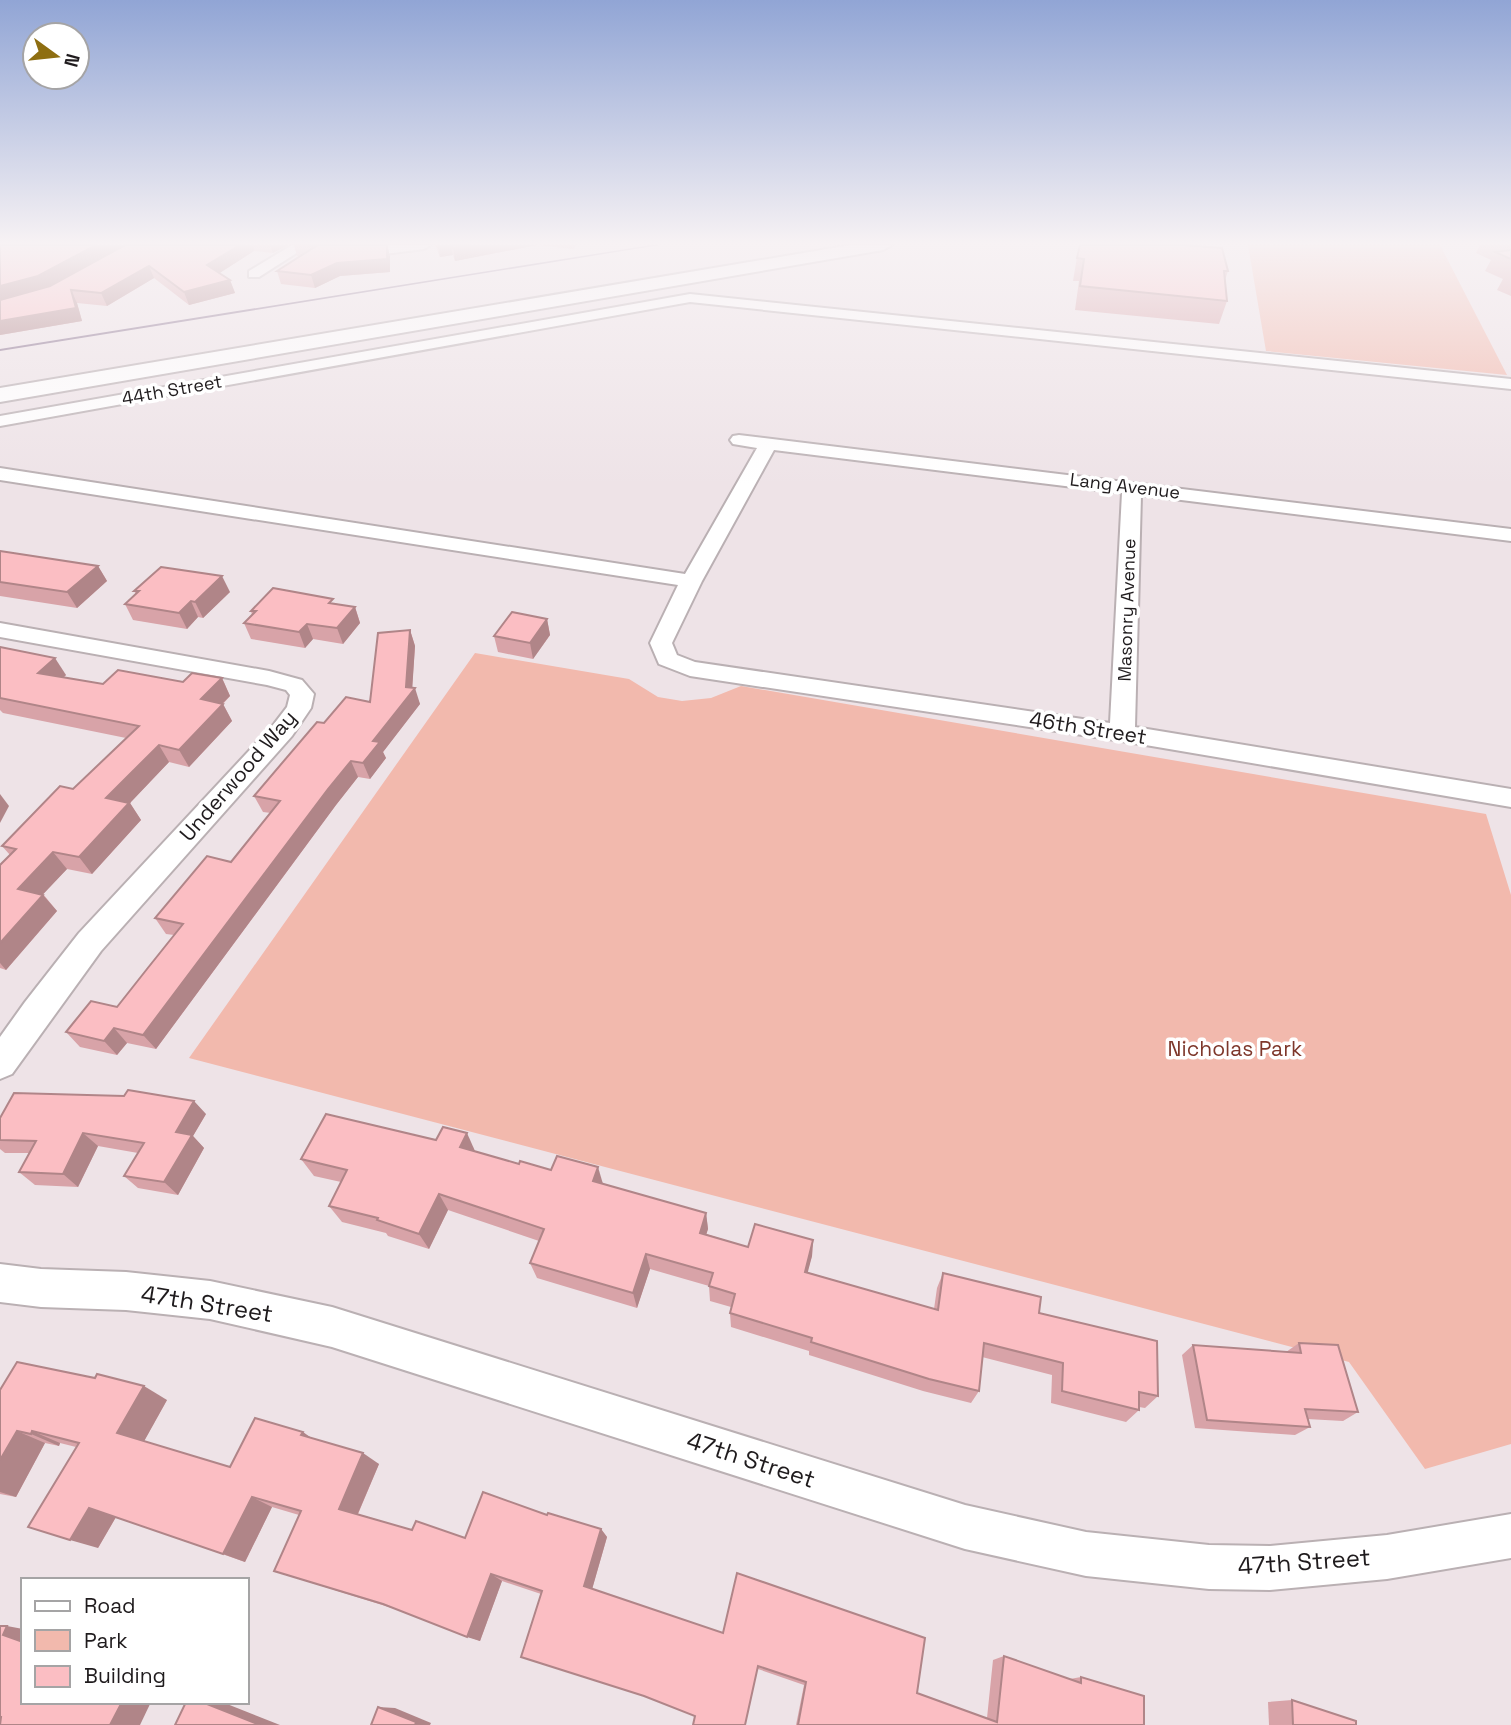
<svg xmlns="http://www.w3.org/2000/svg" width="1511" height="1725" viewBox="0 0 1511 1725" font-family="'Space Grotesk',sans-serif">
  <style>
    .green { fill: #f2b9ad }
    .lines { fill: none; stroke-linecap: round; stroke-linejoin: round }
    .stream { fill: #846c8a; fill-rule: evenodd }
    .minor-casing { stroke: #bab0b3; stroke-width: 4 }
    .highway-casing { stroke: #bab0b3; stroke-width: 4 }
    .minor { fill: #fff; fill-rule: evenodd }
    .highway { fill: #fff; fill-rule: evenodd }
    .wall { fill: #d8a3a8 }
    .shaded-wall { fill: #b08588 }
    .building { fill: #fbbec3; stroke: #b08588; stroke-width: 2 }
    .labels { text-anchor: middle; stroke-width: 7; stroke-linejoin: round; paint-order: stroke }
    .far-street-label { font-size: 18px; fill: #1f1b1d; stroke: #fff }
    .street-label { font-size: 21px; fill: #1f1b1d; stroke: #fff }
    .park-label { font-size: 21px; fill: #7e372b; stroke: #fff }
    .near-street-label { font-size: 24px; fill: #1f1b1d; stroke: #fff }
  </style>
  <rect width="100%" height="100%" fill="#eee3e7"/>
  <g class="green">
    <polygon points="1248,245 1440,245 1507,375 1266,351"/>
    <polygon points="475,653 629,679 658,697 682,701 711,698 741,686 1486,814 1511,895 1511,1444 1425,1469 1349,1362 189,1058"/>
  </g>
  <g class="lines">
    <polygon class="stream" points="651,245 660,245 0,351 0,349"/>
    <defs>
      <g id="minor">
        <polygon points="292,245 431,245 424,249 377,255 306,247 259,277 249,277 249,271"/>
        <polygon points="690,294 1511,379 1511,389 690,302 0,426 0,416"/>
        <path d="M739,435l772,94v12l-370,-46 -6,232 376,62v18l-389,-66 -432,-65 -31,-12 -9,-21 28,-58 -678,-105v-12l685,106 72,-126 -24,-4 -3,-4 3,-4zM774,450l348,43 -12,230 -415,-61 -18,-7 -5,-12 30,-62z"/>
        <polygon points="0,623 269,671 302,680 314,694 311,708 292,736 101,951 12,1074 0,1079 0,1037 25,1002 79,933 274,724 287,707 290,695 286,690 267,685 0,637"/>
        <polygon points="0,1264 41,1269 126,1272 210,1281 332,1307 965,1505 1086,1532 1209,1545 1270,1546 1387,1535 1511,1514 1511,1558 1387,1579 1270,1590 1209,1589 1086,1576 965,1549 332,1347 210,1319 126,1310 41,1307 0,1302"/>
      </g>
      <polygon id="highway" points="851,245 892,245 883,250 0,402 0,388"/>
    </defs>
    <use href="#minor" class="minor-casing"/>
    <use href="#highway" class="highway-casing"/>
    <use href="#minor" class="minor"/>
    <use href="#highway" class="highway"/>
  </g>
  <g class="wall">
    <polygon points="0,245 125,245 46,287 50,286 125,245 288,245 273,253 254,251 219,273 230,280 235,293 189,305 154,278 107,306 77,303 82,321 0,335"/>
    <polygon points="294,245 387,245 390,256 390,272 340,276 315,288 281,284 277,271 300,256 297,256"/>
    <polygon points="435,245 577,245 573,249 537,245 455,261 453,255 440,257"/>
    <polygon points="1079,245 1228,271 1225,280 1227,301 1219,324 1075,310 1079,281 1073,281"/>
    <polygon points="1480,245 1511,245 1511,296 1497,290 1503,279 1485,271 1491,260 1476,253"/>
    <polygon points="0,551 98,566 107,581 77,608 0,596"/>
    <polygon points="134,591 230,592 203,618 198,617 187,629 133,620 125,604 136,594"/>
    <polygon points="334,604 355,607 360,623 343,644 313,639 305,648 251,639 244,623 252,615 251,611"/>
    <polygon points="547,619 550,635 533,659 498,652 494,636"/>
    <polygon points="410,630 415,646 412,688 420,704 383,752 386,758 370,779 358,777 336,805 156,1049 127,1043 117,1055 80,1047 66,1032 117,1007 174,935 166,934 155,918 231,862 271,813 263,812 254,796 324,723 370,702"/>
    <polygon points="0,647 66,675 64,677 103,684 183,682 222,678 230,696 223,704 232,721 189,767 169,762 130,803 141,820 92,874 67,869 43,894 57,911 6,970 0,968 0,865 10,855 2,846 73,789 126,738 3,713 0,710"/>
    <polygon points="206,1114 193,1136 204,1148 178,1195 138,1188 124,1176 138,1153 98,1146 78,1187 35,1185 19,1172 29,1153 5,1153 0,1149 0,1118"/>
    <polygon points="436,1140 519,1164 603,1184 706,1213 708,1229 706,1234 748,1247 813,1240 812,1256 807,1272 934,1309 937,1288 943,1273 1039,1313 1158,1396 1145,1408 1139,1407 1139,1410 1126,1422 1051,1403 1052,1375 982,1357 979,1391 971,1403 923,1391 809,1355 809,1351 731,1327 730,1313 731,1307 710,1301 709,1286 650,1269 637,1308 537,1278 530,1263 539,1241 448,1210 429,1249 388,1236 386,1233 342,1222 329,1206 341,1182 314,1176 301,1159"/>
    <polygon points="1299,1343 1358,1412 1343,1421 1307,1419 1310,1427 1295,1435 1195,1428 1182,1355 1193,1345 1286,1352"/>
    <polygon points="0,1390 167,1400 144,1441 230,1467 313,1439 379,1464 358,1514 412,1530 465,1538 547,1515 601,1529 607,1537 592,1589 723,1633 917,1693 987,1718 993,1660 1004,1656 1070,1679 1081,1677 1144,1725 796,1725 804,1685 758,1669 695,1716 541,1594 502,1581 480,1641 395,1609 274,1571 299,1515 272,1507 245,1562 116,1517 98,1548 76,1447 60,1443 59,1446 45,1443 16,1497 0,1494"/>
    <polygon points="1292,1700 1356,1725 1269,1725 1268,1702"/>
  </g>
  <g class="shaded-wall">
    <polygon points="96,245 125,245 44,289 0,300 0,286"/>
    <polygon points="240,245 252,245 254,251 212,278 207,265"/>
    <polygon points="270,245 288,245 273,253"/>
    <polygon points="387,245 390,256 390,272 340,276 315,288 311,275 337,263"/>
    <polygon points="438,245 451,245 453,255 440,257"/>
    <polygon points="471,245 537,245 455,261 453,248"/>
    <polygon points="149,266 154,278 107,306 101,293"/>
    <polygon points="230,280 235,293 189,305 184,292"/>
    <polygon points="71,290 77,303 82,321 0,335 0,321"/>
    <polygon points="98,566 107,581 77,608 67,592"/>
    <polygon points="222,576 230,592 203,618 195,602"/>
    <polygon points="191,601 198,617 187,629 179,613"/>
    <polygon points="355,607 360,623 343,644 337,628"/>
    <polygon points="547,619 550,635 533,659 530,643"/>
    <polygon points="307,624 313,639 305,648 299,632"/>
    <polygon points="410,630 415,646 412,692 415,688 420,704 383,752 386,758 370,779 363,763 373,741 406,687"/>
    <polygon points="55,658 66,675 49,690 38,673"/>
    <polygon points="222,678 230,696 210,716 201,699"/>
    <polygon points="223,704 232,721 189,767 179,750"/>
    <polygon points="159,745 169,762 130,803 141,820 92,874 79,857 106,798"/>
    <polygon points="351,761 358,777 336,805 156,1049 143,1035 328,789"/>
    <polygon points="0,794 9,806 0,823"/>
    <polygon points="53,852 67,869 32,906 18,889"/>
    <polygon points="43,895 57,911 6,970 0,963 0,943"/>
    <polygon points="114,1028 127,1043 117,1055 104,1041"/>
    <polygon points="194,1101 206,1114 193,1136 204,1148 178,1195 164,1182 176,1132"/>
    <polygon points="83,1133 98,1146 78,1187 63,1174"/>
    <polygon points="467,1133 475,1151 460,1147"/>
    <polygon points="598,1167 603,1184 593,1181"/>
    <polygon points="439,1194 448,1210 429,1249 419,1234"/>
    <polygon points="706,1213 708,1229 702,1248 700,1233"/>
    <polygon points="813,1240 812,1256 804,1287 805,1272"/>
    <polygon points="646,1254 650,1269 637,1308 633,1293"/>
    <polygon points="144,1386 167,1400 142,1445 117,1433"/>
    <polygon points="17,1431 45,1443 16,1497 0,1492 0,1460"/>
    <polygon points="32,1431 60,1443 59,1446 31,1434"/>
    <polygon points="303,1432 320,1444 301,1435"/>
    <polygon points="363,1453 379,1464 356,1518 339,1509"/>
    <polygon points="252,1497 272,1507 245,1562 223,1554"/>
    <polygon points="89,1508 116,1517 98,1548 70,1540"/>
    <polygon points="601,1529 607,1537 591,1593 584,1586"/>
    <polygon points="491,1574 502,1581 480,1641 467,1637"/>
    <polygon points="7,1626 23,1629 23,1642 3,1635"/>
    <polygon points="122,1702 151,1702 140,1725 110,1725"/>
    <polygon points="202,1702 222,1702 280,1725 260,1725"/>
    <polygon points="378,1707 395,1708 431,1723 430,1725 415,1725"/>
  </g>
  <g class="building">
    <polygon points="0,245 96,245 38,276 0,286"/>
    <polygon points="125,245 240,245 207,265 230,280 184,292 149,266 101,293 71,290 76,308 0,321 0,300 50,286"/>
    <polygon points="309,245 387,245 387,259 337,263 311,275 277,271 316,246"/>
    <polygon points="451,245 471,245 453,248"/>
    <polygon points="1080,245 1183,245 1222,248 1228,271 1224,271 1227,301 1080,286 1084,259 1077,258"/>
    <polygon points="1511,250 1511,259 1495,252"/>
    <polygon points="0,551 98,566 67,592 0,582"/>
    <polygon points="161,567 222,576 195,602 191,601 179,613 125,604 139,591 134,591"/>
    <polygon points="273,588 333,599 329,603 355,607 337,628 307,624 299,632 244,623 256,611 251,611"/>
    <polygon points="512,612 547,619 530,643 494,636"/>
    <polygon points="410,630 406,687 415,688 373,741 380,742 363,763 351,761 328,789 143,1035 114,1028 104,1041 66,1032 91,1001 117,1007 147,969 183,924 155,918 207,856 231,862 280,801 254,796 317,722 324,723 346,697 370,702 378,633"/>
    <polygon points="0,647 55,658 38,673 103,684 118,670 183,682 192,673 222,678 201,699 223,704 179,750 159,745 106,798 129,803 79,857 53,852 18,889 43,895 0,943 0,865 16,849 2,846 60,786 73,789 139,726 0,698"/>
    <polygon points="128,1090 194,1101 176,1132 192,1135 164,1182 124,1176 144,1143 83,1133 63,1174 19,1172 36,1141 0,1140 0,1118 14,1093 124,1096"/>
    <polygon points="326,1114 436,1140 443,1127 467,1133 460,1147 519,1164 520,1161 551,1170 557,1156 598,1167 593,1181 706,1213 700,1233 748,1247 755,1224 813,1240 805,1272 938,1310 943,1273 1041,1297 1039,1313 1157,1341 1158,1396 1139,1392 1139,1410 1062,1391 1063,1363 984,1343 979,1391 929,1379 811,1342 812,1338 730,1313 735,1294 709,1286 713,1273 646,1254 633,1293 530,1263 544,1229 439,1194 419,1234 377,1220 378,1218 329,1206 347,1170 301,1159"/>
    <polygon points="1299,1343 1338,1345 1358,1412 1305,1409 1310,1427 1207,1420 1193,1345 1301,1353"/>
    <polygon points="17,1362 95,1378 97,1374 144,1386 117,1433 230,1467 255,1418 303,1432 301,1435 363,1453 339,1509 412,1530 416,1521 465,1538 483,1492 547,1515 548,1513 601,1529 584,1586 723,1633 737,1573 925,1638 917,1693 997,1722 1004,1656 1081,1683 1081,1677 1144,1696 1144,1725 798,1725 806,1682 758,1666 745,1725 693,1725 695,1716 644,1696 521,1657 542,1591 491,1574 467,1637 383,1604 274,1571 301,1511 252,1497 223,1554 89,1508 70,1540 28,1527 79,1443 32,1431 31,1434 17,1431 0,1460 0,1390"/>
    <polygon points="0,1626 7,1626 3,1635 23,1642 23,1702 122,1702 110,1725 0,1725 1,1717 0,1717"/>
    <polygon points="1292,1700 1356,1721 1356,1725 1293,1725"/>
    <polygon points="186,1702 202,1702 260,1725 175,1725"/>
    <polygon points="378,1707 416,1722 415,1725 371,1725"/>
  </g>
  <linearGradient id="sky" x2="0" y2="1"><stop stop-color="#91a5d5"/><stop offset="0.5" stop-color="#f7f2f4"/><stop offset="1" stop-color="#f7f2f4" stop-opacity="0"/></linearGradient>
  <rect width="1511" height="486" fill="url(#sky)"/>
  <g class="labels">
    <g class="far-street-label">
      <text transform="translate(172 390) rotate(-10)" y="6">44th Street</text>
      <text transform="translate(1125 486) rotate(7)" y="6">Lang Avenue</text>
      <text transform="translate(1127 610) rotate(-88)" y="6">Masonry Avenue</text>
    </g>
    <g class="street-label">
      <text transform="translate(1088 728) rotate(9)" y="7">46th Street</text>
      <text transform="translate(238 776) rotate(-49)" y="7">Underwood Way</text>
    </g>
    <g class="park-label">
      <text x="1235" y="1056">Nicholas Park</text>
    </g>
    <g class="near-street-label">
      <text transform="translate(207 1304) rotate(9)" y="8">47th Street</text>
      <text transform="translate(751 1460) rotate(18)" y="8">47th Street</text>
      <text transform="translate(1304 1562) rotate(-4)" y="8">47th Street</text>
    </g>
  </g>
  <rect x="21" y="1578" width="228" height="126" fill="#ffffff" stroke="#a5a4a5" stroke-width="2"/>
  <rect x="35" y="1601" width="35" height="10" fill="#ffffff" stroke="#a5a4a5" stroke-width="2"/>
  <text x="84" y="1613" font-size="21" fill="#1f1b1d">Road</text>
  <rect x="35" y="1630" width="35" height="21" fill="#f2b9ad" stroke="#a5a4a5" stroke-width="2"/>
  <text x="84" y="1648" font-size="21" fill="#1f1b1d">Park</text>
  <rect x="35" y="1666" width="35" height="21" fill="#fbbec3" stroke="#a5a4a5" stroke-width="2"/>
  <text x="84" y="1683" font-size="21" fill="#1f1b1d">Building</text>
  <g transform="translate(56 56) rotate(105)"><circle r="33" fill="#ffffff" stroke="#a5a4a5" stroke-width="2"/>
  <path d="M0-5L12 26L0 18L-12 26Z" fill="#8e6e11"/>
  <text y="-10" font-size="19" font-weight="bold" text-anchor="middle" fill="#1f1b1d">N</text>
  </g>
</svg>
